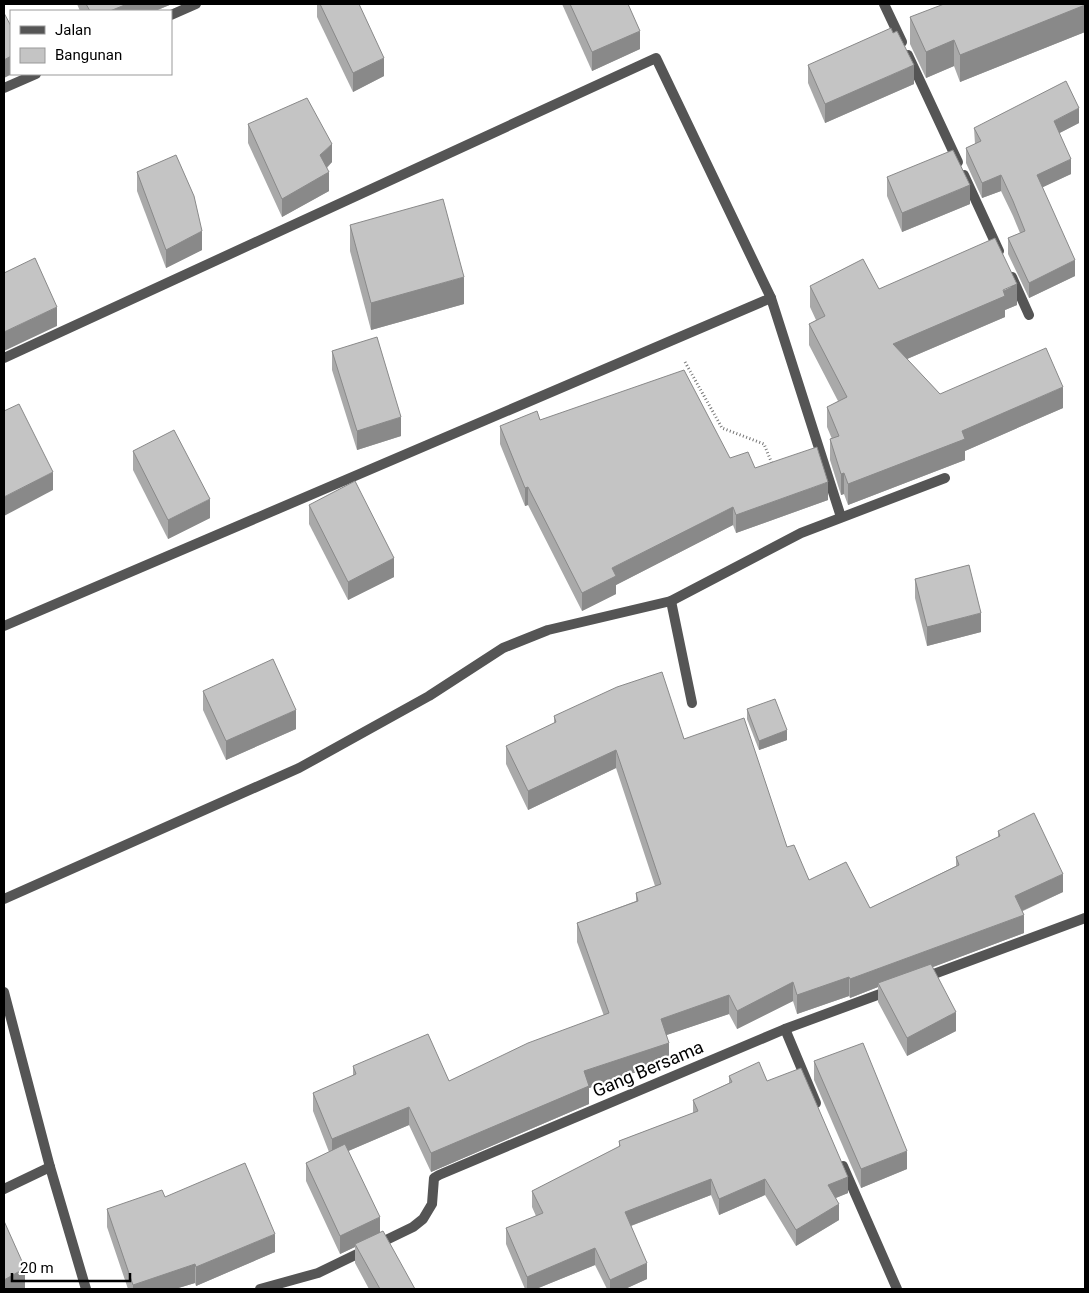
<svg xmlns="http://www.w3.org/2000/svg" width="1089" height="1293" viewBox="0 0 1089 1293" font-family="Roboto,sans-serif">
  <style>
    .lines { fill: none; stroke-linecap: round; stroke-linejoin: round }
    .path { stroke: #777; stroke-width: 3; stroke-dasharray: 1 2.5; stroke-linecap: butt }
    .service { stroke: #555; stroke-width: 10 }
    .minor { stroke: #555; stroke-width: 10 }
    .wall { fill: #a9a9a9 }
    .shaded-wall { fill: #898989 }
    .building { fill: #c4c4c4; stroke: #898989 }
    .labels { text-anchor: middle; stroke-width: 4.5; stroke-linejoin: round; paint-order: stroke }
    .street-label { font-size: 18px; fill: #000; stroke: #fff }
  </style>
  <rect width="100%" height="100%" fill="#fff"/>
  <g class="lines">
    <polyline class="path" points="685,362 722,428 764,444 773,466"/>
    <polyline class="service" points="671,601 692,703"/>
    <g class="minor">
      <polyline points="884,4 902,42"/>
      <polyline points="171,15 196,4"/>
      <polyline points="908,55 958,162"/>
      <polyline points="4,88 36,74"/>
      <polyline points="964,175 999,251"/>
      <polyline points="1012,277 1029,315"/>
      <polyline points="4,358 656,58 771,298 841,517"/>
      <polyline points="4,626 771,298"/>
      <polyline points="4,899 299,768 429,696 503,648 548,630 671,601 801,533 945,478"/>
      <polyline points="923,978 1085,918"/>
      <polyline points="4,992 50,1167 86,1289"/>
      <polyline points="785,1029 816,1103"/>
      <polyline points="843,1166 897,1289"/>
      <polyline points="4,1189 50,1167"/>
      <polyline points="260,1289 318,1273 413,1227 423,1219 432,1204 434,1178 439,1175 785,1029 891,990"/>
    </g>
  </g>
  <g class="wall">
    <polygon points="77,4 172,4 155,11 80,11"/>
    <polygon points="317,4 359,4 384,76 353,92 317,17"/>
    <polygon points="562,4 628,4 640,49 592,71"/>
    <polygon points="1085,4 1085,32 960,82 954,66 926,78 910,44 910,17"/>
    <polygon points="808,65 914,84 825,123 808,83"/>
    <polygon points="1079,123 1059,133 1071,174 1042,187 1075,276 1029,298 1008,254 1008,238 1020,233 1013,216 1001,191 982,198 966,163 966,148 975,144 974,128"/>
    <polygon points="248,124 332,162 327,168 329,191 282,217 248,143"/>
    <polygon points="137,172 202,250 166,268 137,191"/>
    <polygon points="887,177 970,204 902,232 887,196"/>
    <polygon points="350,225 464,304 371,330 350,251"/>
    <polygon points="810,286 879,289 1017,305 1005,310 1005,317 907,359 940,394 1063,408 965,451 965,460 848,505 844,494 841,495 830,460 830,439 832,439 827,427 827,407 838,401 809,345 809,324 816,320 810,307"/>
    <polygon points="332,351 401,436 357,450 332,370"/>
    <polygon points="540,420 755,468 828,500 736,533 733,525 616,585 616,594 582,611 528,505 525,506 500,444 500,426"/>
    <polygon points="133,451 210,518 168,539 133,470"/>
    <polygon points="309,505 394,577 348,600 309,524"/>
    <polygon points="915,579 981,632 927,646 915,598"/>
    <polygon points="203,691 296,729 226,760 203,710"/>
    <polygon points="747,709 787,740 759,750 747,719"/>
    <polygon points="554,716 684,739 787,847 809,880 870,908 956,866 956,857 998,838 998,831 1063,892 1023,911 1024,933 932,967 956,1031 907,1056 878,1002 878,987 850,998 849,996 797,1014 793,1001 737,1029 729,1014 666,1035 669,1061 589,1088 589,1104 431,1172 409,1125 348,1151 380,1232 415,1289 369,1289 355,1263 355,1247 340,1254 306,1181 306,1163 329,1152 313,1111 313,1093 353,1076 353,1066 449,1081 604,1016 577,942 577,923 636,901 636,893 655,886 616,768 528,810 506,764 506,746 554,723"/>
    <polygon points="814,1061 907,1169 861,1188 814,1080"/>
    <polygon points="729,1076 767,1081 848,1193 836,1198 839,1220 796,1246 765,1195 719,1215 711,1195 631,1226 647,1279 625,1289 607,1289 595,1265 536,1289 525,1289 506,1244 506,1228 536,1216 532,1207 532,1191 619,1147 619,1141 693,1113 693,1100 729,1083"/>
    <polygon points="165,1197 275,1252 196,1286 195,1283 175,1289 128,1289 107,1227 107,1209"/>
  </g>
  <g class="shaded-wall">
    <polygon points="127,4 172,4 155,11 110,11"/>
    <polygon points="1085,5 1085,32 960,82 960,55"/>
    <polygon points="640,31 640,49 592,71 592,52"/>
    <polygon points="954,40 954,66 926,78 926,52"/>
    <polygon points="11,56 11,74 12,74 4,78 4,60"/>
    <polygon points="384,58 384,76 353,92 353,73"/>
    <polygon points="914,65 914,84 825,123 825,104"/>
    <polygon points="1079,108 1079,123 1054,136 1054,121"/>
    <polygon points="332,144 332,162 320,174 320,155"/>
    <polygon points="1071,159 1071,174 1037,190 1037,175"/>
    <polygon points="329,172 329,191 282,217 282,199"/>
    <polygon points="1001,175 1001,191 982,198 982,183"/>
    <polygon points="970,185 970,204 902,232 902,213"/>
    <polygon points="202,231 202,250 166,268 166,250"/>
    <polygon points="1075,260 1075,276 1029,298 1029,283"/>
    <polygon points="464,277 464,304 371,330 371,303"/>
    <polygon points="1017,284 1017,305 1005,310 1005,317 893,365 893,344"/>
    <polygon points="57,307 57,326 4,351 4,332"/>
    <polygon points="1063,387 1063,408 965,451 965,460 848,505 848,484 962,431"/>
    <polygon points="401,417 401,436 357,450 357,431"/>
    <polygon points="53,472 53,490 4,516 4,497"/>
    <polygon points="844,473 844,494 841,495 841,474"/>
    <polygon points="828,482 828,500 736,533 736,515"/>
    <polygon points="528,487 528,505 525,506 525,488"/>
    <polygon points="210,499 210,518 168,539 168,520"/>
    <polygon points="733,507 733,525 616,585 616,594 582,611 582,593 612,568"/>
    <polygon points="394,558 394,577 348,600 348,582"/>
    <polygon points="981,613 981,632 927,646 927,627"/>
    <polygon points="296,710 296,729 226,760 226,741"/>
    <polygon points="787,730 787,740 759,750 759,741"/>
    <polygon points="616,750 616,768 528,810 528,791"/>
    <polygon points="1063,874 1063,892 1015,914 1015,896"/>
    <polygon points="1024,915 1024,933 880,987 878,983 878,987 850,998 850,979"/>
    <polygon points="849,977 849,996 797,1014 797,995"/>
    <polygon points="793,982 793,1001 737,1029 737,1011"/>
    <polygon points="729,995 729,1014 661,1037 661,1019"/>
    <polygon points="956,1012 956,1031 907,1056 907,1038"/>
    <polygon points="669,1043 669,1061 589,1088 589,1104 431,1172 431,1153 584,1071"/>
    <polygon points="409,1107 409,1125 332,1158 332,1139"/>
    <polygon points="907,1151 907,1169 861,1188 861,1169"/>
    <polygon points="848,1177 848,1193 828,1201 828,1185"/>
    <polygon points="711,1179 711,1195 625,1228 625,1212"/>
    <polygon points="765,1179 765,1195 719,1215 719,1199"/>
    <polygon points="839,1204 839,1220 796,1246 796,1230"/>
    <polygon points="380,1217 380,1236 355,1244 355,1247 340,1254 340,1236"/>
    <polygon points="275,1234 275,1252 196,1286 196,1267"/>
    <polygon points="595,1248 595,1265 536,1289 527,1289 527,1277"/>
    <polygon points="647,1263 647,1279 625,1289 610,1289 610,1280"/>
    <polygon points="195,1264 195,1283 175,1289 133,1289 133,1285"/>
    <polygon points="25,1268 25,1289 4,1289 4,1280"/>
  </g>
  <g class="building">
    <polygon points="86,4 127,4 110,11 90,11"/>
    <polygon points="320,4 359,4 384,58 353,73"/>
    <polygon points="570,4 628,4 640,31 592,52"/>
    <polygon points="944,4 1085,4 1085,5 960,55 954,40 926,52 910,17"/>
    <polygon points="4,13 11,26 11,56 4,60"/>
    <polygon points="891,28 893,33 897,31 914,65 825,104 808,65"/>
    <polygon points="1066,81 1079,108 1054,121 1071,159 1037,175 1075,260 1029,283 1008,238 1025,231 1013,201 1001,175 982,183 966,148 981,141 974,128"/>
    <polygon points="307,98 332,144 320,155 329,172 282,199 248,124"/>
    <polygon points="953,150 970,185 902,213 887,177"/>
    <polygon points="176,155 194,196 202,231 166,250 137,172"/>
    <polygon points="443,199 464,277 371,303 350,225"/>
    <polygon points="995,238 1017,284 1003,290 1005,296 893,344 940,394 1046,348 1063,387 962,431 965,439 848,484 844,473 841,474 830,439 839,436 827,407 847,397 809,324 825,316 810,286 863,259 879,289"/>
    <polygon points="35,258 57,307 4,332 4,273"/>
    <polygon points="377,337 401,417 357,431 332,351"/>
    <polygon points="684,370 730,458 748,452 755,468 817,447 828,482 736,515 733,507 612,568 616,576 582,593 528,487 525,488 500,426 537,411 540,420"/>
    <polygon points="19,404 53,472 4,497 4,411"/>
    <polygon points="174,430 210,499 168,520 133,451"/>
    <polygon points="355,481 394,558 348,582 309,505"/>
    <polygon points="969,565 981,613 927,627 915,579"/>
    <polygon points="273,659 296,710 226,741 203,691"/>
    <polygon points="662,672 684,739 744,718 787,847 794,845 809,880 846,862 870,908 959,865 956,857 1000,836 998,831 1034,813 1063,874 1015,896 1024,915 850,979 849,977 797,995 793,982 737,1011 729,995 661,1019 669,1043 584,1071 589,1086 431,1153 409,1107 332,1139 313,1093 356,1074 353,1066 428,1034 449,1081 528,1043 609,1013 577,923 638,901 636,893 661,884 616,750 528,791 506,746 556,722 554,716 617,687"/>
    <polygon points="775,699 787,730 759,741 747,709"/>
    <polygon points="931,964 956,1012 907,1038 878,983"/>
    <polygon points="863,1043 907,1151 861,1169 814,1061"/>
    <polygon points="759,1062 767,1081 801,1068 848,1177 828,1185 839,1204 796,1230 765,1179 719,1199 711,1179 625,1212 647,1263 610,1280 595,1248 527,1277 506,1228 543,1213 532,1191 620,1146 619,1141 698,1111 693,1100 732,1082 729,1076"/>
    <polygon points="345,1144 380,1217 340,1236 306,1163"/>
    <polygon points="245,1163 275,1234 196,1267 195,1264 133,1285 107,1209 162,1190 165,1197"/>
    <polygon points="4,1221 25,1268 4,1280"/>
    <polygon points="383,1231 415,1289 380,1289 355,1244"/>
  </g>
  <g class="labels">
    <g class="street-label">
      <text transform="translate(648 1069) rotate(-23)" y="6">Gang Bersama</text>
    </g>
  </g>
  <rect width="1089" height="1293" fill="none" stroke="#000000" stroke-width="10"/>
  <rect x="10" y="10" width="162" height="65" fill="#ffffff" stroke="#999999"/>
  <rect x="20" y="26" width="25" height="8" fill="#555555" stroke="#999999"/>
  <text x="55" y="35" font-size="15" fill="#000000">Jalan</text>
  <rect x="20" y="48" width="25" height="15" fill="#c4c4c4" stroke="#999999"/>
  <text x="55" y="60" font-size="15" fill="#000000">Bangunan</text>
  <path d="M12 1273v8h118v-8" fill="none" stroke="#000000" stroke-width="2.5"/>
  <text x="20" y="1273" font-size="15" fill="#000000" stroke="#ffffff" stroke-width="4" paint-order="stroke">20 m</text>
</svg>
